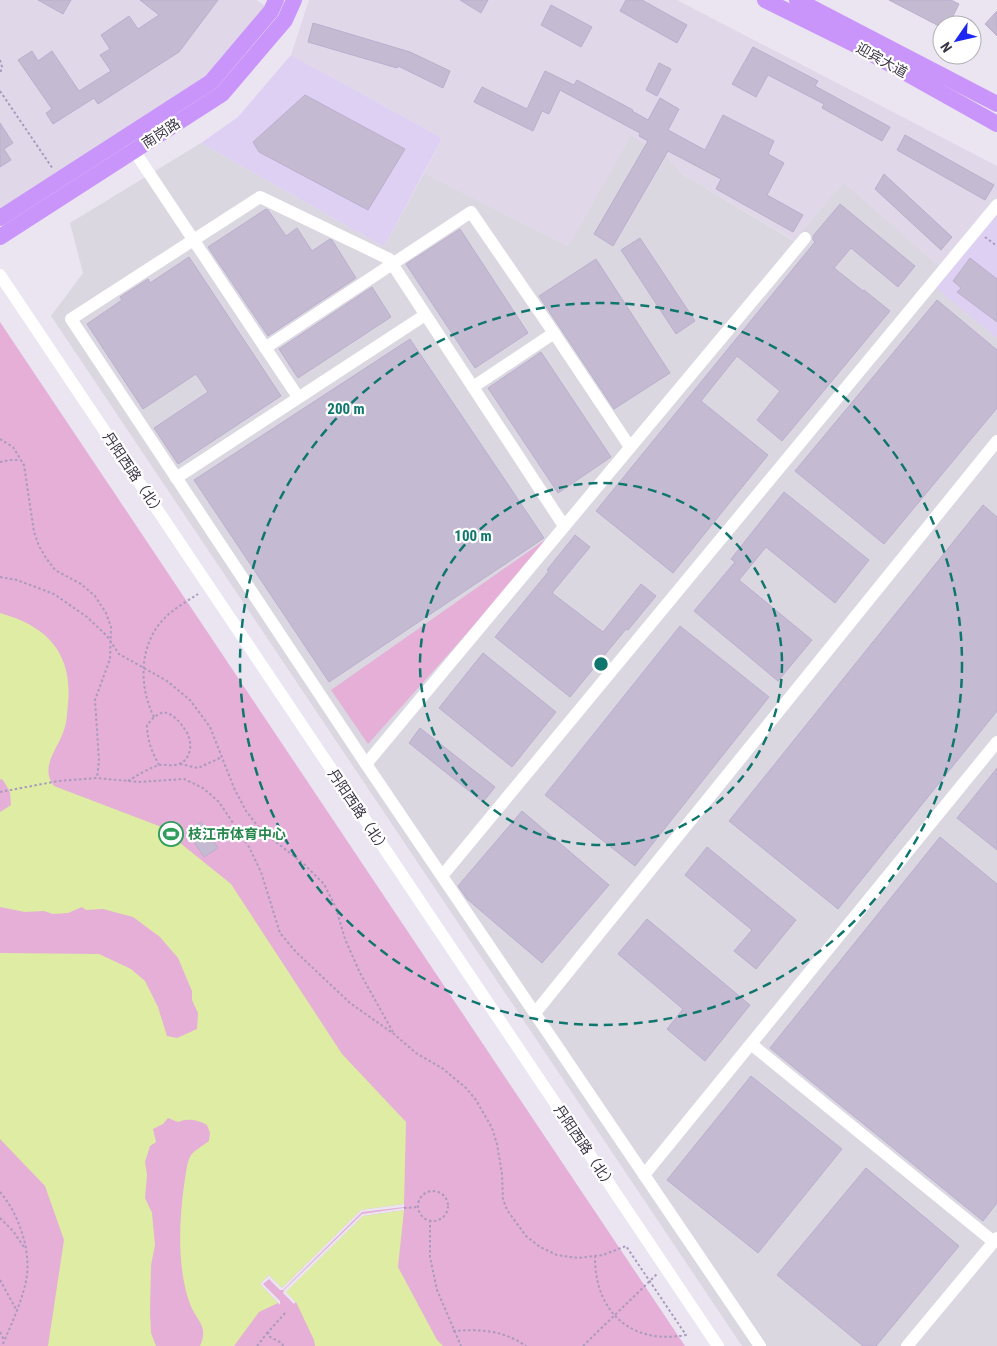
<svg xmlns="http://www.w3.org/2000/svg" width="997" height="1346" viewBox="0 0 997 1346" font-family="'Roboto Condensed','Noto Sans SC',sans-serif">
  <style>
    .residential { fill: #e0d7e9 }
    .commercial { fill: #ddd0f3 }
    .industrial { fill: #dad7e1 }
    .green { fill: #e5afd7 }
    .water { fill: #deeda3 }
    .pier { fill: #ebe5f2 }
    .building { fill: #c4bbd3; stroke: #bbaecd }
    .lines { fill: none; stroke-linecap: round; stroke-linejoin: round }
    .path { stroke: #aa9abe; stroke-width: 2; stroke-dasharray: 2.5 2.5; stroke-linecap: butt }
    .minor { stroke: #fff; stroke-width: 12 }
    .major { stroke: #c995fa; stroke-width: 16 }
    .ring { fill: none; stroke: #0f766e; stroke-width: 2.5; stroke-dasharray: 9 6 }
    .labels { text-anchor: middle; stroke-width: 4.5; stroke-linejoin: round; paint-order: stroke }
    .street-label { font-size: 14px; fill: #3b3544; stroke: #fff }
    .leisure-label { font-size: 14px; font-weight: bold; fill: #27864d; stroke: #fff; text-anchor: start }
    .centre { fill: #0f766e; stroke: #fff; stroke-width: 2.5 }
    .ring-label { font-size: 15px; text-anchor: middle; font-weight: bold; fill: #0f766e; stroke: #fff; stroke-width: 4.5; stroke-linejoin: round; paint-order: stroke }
  </style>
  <rect width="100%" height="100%" fill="#ebe5f2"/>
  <g class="residential">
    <polygon points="0,0 256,0 269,8 209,79 0,212"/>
    <polygon points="309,0 677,0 997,166 997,205 942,269 844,184 795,241 682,174 668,158 568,248 424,173 442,138 291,55"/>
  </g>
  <g class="commercial">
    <polygon points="291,55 442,138 384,247 201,143 238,117"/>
    <polygon points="997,205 997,338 930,284"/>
  </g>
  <polygon class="industrial" points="631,136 668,158 682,174 794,241 844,183 942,269 931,284 997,338 997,1346 742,1346 51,316 83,273 70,223 201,143 384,247 424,173 568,247"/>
  <g class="green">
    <polygon points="0,322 685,1346 0,1346"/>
    <polygon points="545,540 547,544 368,744 331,690"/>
  </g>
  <g class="water">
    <path d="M0,613c47,13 73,40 68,91 -1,9 -1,18 -4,26 -6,19 -25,37 -10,56l105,40 72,58 111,170 64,68 -2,82 -43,6 -79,78 -13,-13 -9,9 18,19 -19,9 -25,34h-34c9,-20 -3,-24 -10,-42 -13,-35 -11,-82 -6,-119 2,-10 2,-21 7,-30 4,-5 13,-10 18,-14l1,-8 -3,-8c-9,-5 -19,-7 -29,-3l-10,-4 -5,6 -10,5 3,13 -6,4 -5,16 2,13 -2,23 7,15 3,32 -4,20 -1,47 1,21 5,13h-108l16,-106 -19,-54 -45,-47v-186l99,1 32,15 14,12 13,26 9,29 10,2 20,-9 1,-16 -6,-13v-9l-14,-33 -18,-21 -27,-20 -30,-8 -17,1 -4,-3 -14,6 -15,1 -9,-3 -19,1 -25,-5v-95l11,-7 -1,-13 -7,-12 -3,-1z"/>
    <polygon points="404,1210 398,1267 437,1340 443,1346 315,1346 314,1340 296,1302 285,1292 363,1216"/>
  </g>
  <g class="pier">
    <polygon points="404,1204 404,1207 362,1212 283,1290 280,1290 269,1279 263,1284 280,1301 280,1305 260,1284 269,1275 282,1288 361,1210"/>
    <polygon points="404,1208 404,1210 363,1216 286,1292 296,1302 294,1304 283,1293 284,1290 362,1214"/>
  </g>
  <g class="building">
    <polygon points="38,0 71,0 63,14"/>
    <polygon points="140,0 218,0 179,52 98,104 94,98 53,124 46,113 52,109 18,60 32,51 38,61 52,51 79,91 111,71 100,55 110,49 101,35 129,16 138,29 159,15"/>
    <polygon points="460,0 488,0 481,13"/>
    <polygon points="626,0 642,0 687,25 677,43 620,11"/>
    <polygon points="889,0 951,0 959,4 953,16 946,23 939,26"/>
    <polygon points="551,5 592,27 581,47 541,25"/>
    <polygon points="997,11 997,36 985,24"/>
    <polygon points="313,23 410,52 450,71 443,88 398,66 397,68 308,42"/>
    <polygon points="753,47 818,81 815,86 890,127 882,141 822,108 824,104 768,75 756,97 732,84"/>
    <polygon points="659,63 671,69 657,96 646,90"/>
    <polygon points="545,71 574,85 577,80 633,110 632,111 648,120 660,98 679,109 668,130 705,150 723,115 774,141 768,154 784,163 767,195 803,215 793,232 716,189 721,179 668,151 613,246 594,234 648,141 639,136 640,133 560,90 549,114 542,111 533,131 474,102 482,87 527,109"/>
    <polygon points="305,95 405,149 368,210 259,152 253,142"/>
    <polygon points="0,123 13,143 4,149 11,160 0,167"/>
    <polygon points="905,135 994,185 985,200 897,150"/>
    <polygon points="884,174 952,237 941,250 875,189"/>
    <polygon points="840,204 915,266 898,287 851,248 834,268 863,291 864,290 890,311 782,441 757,420 780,391 737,356 701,401 768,455 673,573 596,511 815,242 813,240 813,236"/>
    <polygon points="266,209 268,210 286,236 297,228 312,251 330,239 332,240 356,278 268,336 208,247"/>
    <polygon points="460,229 528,333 475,368 406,264"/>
    <polygon points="640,238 695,321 676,334 621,250"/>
    <polygon points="189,257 281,396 178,464 154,428 208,392 196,374 143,409 87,324 122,300 120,297 148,279 150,283"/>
    <polygon points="970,258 997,279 997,322 957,292 961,288 953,281"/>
    <polygon points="596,259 670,373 614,409 539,296"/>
    <polygon points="372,287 391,317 298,378 279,349"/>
    <polygon points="937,300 997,350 997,408 884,544 795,471"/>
    <polygon points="410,339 544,538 329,682 194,480"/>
    <polygon points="541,352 611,457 558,493 488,388"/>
    <polygon points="784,492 869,560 835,603 766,547 739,580 812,640 778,681 694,611 735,562 731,559"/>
    <polygon points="983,505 997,517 997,711 838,909 729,821"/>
    <polygon points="575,535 590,547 552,593 603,632 641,584 656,596 628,630 626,629 570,697 495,637 549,571 547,570"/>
    <polygon points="680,626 769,697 635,866 545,795"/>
    <polygon points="483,653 556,712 512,767 439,708"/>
    <polygon points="420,728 495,787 483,802 409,743"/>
    <polygon points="997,768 997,850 957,818"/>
    <polygon points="522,811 609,885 542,963 467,899 458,886"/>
    <polygon points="201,822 218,848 204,857 187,831"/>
    <polygon points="940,837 997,884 997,1203 983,1221 770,1048"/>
    <polygon points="707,847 796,920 756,969 734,951 752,930 685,875"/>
    <polygon points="647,919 750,1005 705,1061 667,1029 683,1009 618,954"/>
    <polygon points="751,1076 842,1149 758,1253 667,1180"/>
    <polygon points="866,1168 959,1246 876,1346 863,1346 777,1275"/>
  </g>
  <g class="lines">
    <g class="path">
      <polyline points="0,60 2,67 0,74"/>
      <polyline points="0,91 53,169"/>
      <polyline points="985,237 997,246"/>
      <polyline points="0,439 13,447 24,465 34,532 39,546 46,558 55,570 81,584 95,596 106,613 111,627 110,659 95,700 99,761 97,778"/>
      <polyline points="0,462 10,460 20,460"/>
      <polyline points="0,577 17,580 54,594 87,617 107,636 119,654 167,681 190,700 210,727 234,788 246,811 261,830 305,865 324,884 336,908 345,939 360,973 393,1032"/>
      <path d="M154,717c-15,-30 -15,-69 7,-95 10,-12 25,-20 37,-28"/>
      <polyline points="180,764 198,768 222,757"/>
      <path d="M128,781c6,-4 25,-15 32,-16 5,-1 10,1 15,0 16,-2 19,-22 11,-34 -6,-9 -12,-17 -23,-19l-9,5 -7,8c0,15 5,27 12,40"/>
      <path d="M0,792l58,-11 39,-3 41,4 46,-3 19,9 16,14 30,45 12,25 19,61 16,19 54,51 44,31 22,19 26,15 24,20 10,12 16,28 5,16 5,30 1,25 4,11 19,26 14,11 17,8 21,3 25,-3 23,-9 60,89c-54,10 -91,-22 -91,-78"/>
      <circle cx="433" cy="1206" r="15"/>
      <path d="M0,1192c19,22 32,60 26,89 -5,23 -15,44 -24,65"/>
      <polyline points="404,1208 418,1207"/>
      <polyline points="0,1218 13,1231 24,1247"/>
      <polyline points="430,1220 430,1257 437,1290 461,1346"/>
      <polyline points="0,1280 17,1311"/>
      <path d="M453,1331c27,-2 50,-1 73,15"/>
      <polyline points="0,1332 4,1340"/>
      <polyline points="257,1346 268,1332"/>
      <polyline points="283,1346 282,1343 270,1337 268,1332 286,1312"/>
      <polyline points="583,1346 657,1274"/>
    </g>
    <g class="minor">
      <polyline points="129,143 298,397"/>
      <polyline points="0,275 718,1346"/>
      <polyline points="265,348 471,212 554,333"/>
      <polyline points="473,387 554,333 630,447"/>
      <polyline points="176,478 425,315"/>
      <polyline points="564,526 389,259 260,197 71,319 366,764 760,1346"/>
      <polyline points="366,764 805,238"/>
      <polyline points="442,876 997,205"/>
      <polyline points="535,1013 997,441"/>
      <polyline points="751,1044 994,1242"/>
      <polyline points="644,1175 997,742"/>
      <polyline points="907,1346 997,1238"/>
    </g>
    <g class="major">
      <polyline points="765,0 856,45 997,124"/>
      <polyline points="797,0 997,104"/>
      <polyline points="0,218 211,82 271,11 276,0"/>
      <polyline points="0,237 222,94 285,20 294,0"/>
    </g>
  </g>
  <g class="ring">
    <circle cx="601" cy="664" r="181"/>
    <circle cx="601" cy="664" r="361"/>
  </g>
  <defs>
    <symbol id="stadium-ring" viewBox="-11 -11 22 22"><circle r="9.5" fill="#fff" stroke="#2e9e5b" stroke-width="1.5"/><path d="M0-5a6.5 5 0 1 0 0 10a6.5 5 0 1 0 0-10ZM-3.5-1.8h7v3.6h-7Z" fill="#2e9e5b"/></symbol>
  </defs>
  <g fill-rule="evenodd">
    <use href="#stadium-ring" x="157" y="820" width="28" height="28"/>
  </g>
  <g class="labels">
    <g class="street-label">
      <text transform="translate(882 60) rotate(29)" y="5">迎宾大道</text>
      <text transform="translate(161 133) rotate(-33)" y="5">南岗路</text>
      <text transform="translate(134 474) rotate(56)" y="5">丹阳西路（北）</text>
      <text transform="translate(359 811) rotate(56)" y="5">丹阳西路（北）</text>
      <text transform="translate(585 1147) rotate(56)" y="5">丹阳西路（北）</text>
    </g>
    <g class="leisure-label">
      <text x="188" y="839">枝江市体育中心</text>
    </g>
  </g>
  <circle cx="601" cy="664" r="8" class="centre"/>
  <g class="ring-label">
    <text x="346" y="414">200 m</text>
    <text x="473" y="541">100 m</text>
  </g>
  <g transform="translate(957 40) rotate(236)"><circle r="24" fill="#ffffff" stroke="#b1aeb4"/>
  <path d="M0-4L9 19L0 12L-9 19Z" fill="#1c27f1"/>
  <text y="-8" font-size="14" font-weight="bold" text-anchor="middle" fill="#3b3544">N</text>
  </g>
</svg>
